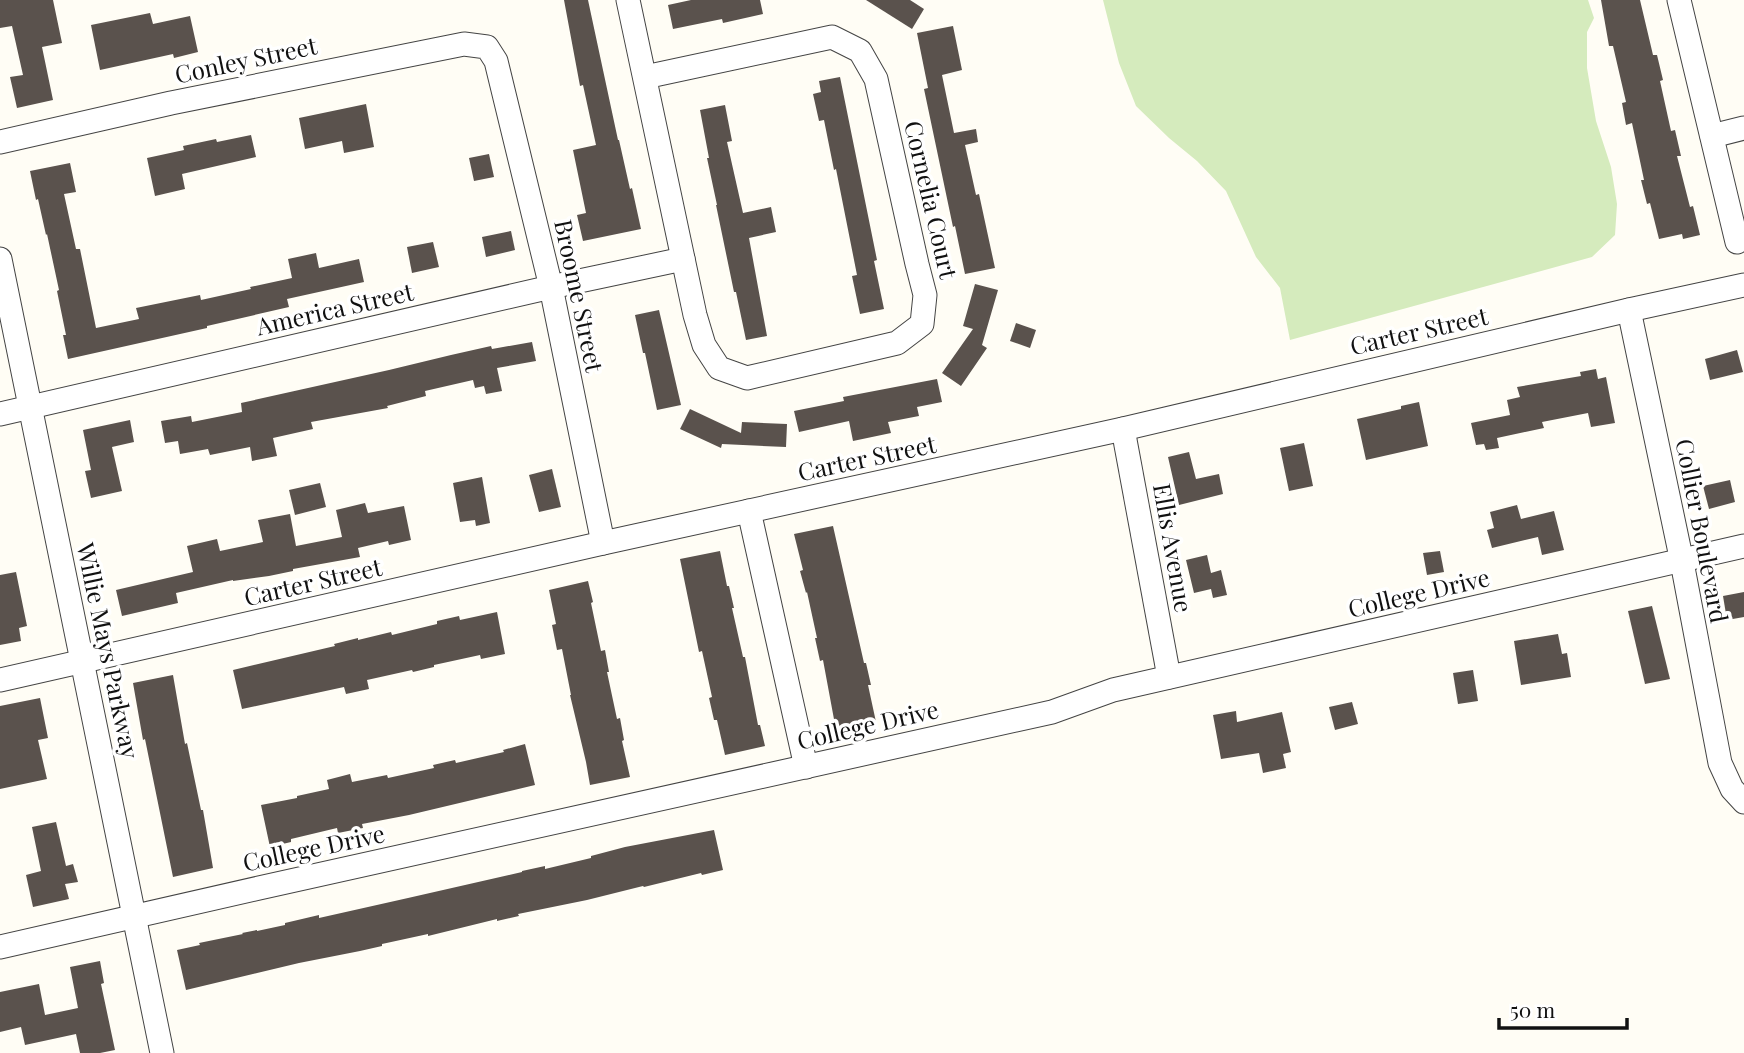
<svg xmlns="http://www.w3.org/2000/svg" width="1744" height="1053" viewBox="0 0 1744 1053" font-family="'Playfair Display',serif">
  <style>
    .green { fill: #d5ebbd }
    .building { fill: #5a524d }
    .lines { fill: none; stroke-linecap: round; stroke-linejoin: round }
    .minor-casing { stroke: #444; stroke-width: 25 }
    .minor { stroke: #fff; stroke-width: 23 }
    .labels { text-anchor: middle; stroke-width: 7; stroke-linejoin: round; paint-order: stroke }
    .street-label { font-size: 24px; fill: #111; stroke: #fff }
  </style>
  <rect width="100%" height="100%" fill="#fffdf5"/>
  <polygon class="green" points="1103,0 1588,0 1594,18 1587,32 1587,68 1596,121 1611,167 1617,204 1615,235 1592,257 1290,340 1280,288 1256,257 1226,191 1197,161 1169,138 1136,106 1119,63"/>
  <g class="building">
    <polygon points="0,0 53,0 62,43 42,47 53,100 17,108 10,77 23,75 12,26 0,28"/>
    <polygon points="564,0 588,0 618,140 619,140 630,189 632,188 641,229 583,241 577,215 586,213 573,150 596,145 583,85 580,86"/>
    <polygon points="691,0 760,0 763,14 723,23 722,19 673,29 668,5"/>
    <polygon points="866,0 910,0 924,9 912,29"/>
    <polygon points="1601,0 1640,0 1653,55 1657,55 1663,80 1660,81 1671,131 1675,130 1681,156 1677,156 1690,207 1693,206 1700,235 1683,239 1682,234 1659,239 1650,203 1647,204 1641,180 1644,180 1632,123 1626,125 1622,103 1626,102 1613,46 1609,46"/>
    <polygon points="150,13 153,24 190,16 198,52 174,58 173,54 100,70 91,25"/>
    <polygon points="953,26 962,70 942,75 954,133 976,129 978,142 965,145 976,195 979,194 995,268 965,274 955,226 953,227 924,89 928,88 917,33"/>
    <polygon points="840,77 877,260 874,261 884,309 860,314 852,276 857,275 836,169 834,170 824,120 819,121 813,94 821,92 819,81"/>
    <polygon points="366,104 374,147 344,153 342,141 305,149 299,118"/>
    <polygon points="725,105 732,141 727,142 743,213 771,207 776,232 749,238 767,336 746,340 736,292 734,292 716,205 717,205 707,158 709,158 700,110"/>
    <polygon points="251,135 256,157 182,174 185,189 155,196 147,158 184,150 183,146 216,139 217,142"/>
    <polygon points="489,154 494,177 474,181 469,158"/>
    <polygon points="70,163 76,192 64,194 76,249 80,249 96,328 139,319 136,308 200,295 201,300 251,289 250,287 292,278 288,259 316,253 319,268 359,259 364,282 287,299 289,307 207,326 207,328 68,359 63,335 66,335 57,291 59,290 47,234 46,235 38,199 36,200 30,171"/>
    <polygon points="511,231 515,250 486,257 482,237"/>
    <polygon points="433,242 439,267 412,273 407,247"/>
    <polygon points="975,284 998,290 982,345 987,348 961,386 942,373 973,329 963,326"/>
    <polygon points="659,310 681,405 657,410 645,353 643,353 635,315"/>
    <polygon points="1016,323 1036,330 1030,348 1010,341"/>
    <polygon points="532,342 536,361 497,368 502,391 486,394 484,386 475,388 473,380 425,391 426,396 387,406 388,408 311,422 313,429 273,438 277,456 252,461 250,447 210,455 208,449 180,454 178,441 165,443 161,421 191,416 192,422 242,412 241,403 389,370 451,355 491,346 492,349"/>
    <polygon points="1737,350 1743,372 1710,380 1705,359"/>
    <polygon points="1596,369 1598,379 1606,377 1615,423 1591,427 1588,413 1542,422 1544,428 1497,438 1499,448 1486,450 1484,444 1476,445 1471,423 1510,415 1507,400 1520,397 1517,387 1581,376 1580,372"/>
    <polygon points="937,379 942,402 917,407 919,416 888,422 891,433 853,441 849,421 799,432 794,411 844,401 843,397"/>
    <polygon points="1419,402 1428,446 1366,460 1357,419 1401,409 1401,406"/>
    <polygon points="690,409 741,433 742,422 787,424 786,447 722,444 721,448 680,429"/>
    <polygon points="130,420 134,442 112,447 122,491 91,498 85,471 91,470 83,430"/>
    <polygon points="1304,443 1313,486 1289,491 1280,448"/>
    <polygon points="1189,452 1196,479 1219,474 1223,494 1179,505 1168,457"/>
    <polygon points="552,469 561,507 539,512 529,475"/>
    <polygon points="482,477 490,523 476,526 475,520 460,522 453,483"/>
    <polygon points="1730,480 1735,502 1709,509 1703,486"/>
    <polygon points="320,483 326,507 295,515 289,490"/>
    <polygon points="365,503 368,513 404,506 411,540 389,545 388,541 358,548 360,557 293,569 293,571 269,576 233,581 233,580 176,593 178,603 122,616 116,590 193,572 187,546 217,539 220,551 263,542 258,520 290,514 296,546 342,537 336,510"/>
    <polygon points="1517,505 1521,519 1554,511 1564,550 1542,555 1538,537 1492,548 1487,530 1494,528 1490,512"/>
    <polygon points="833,526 864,663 866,663 871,685 868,685 876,722 836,730 823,660 820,661 815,638 817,638 807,592 806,593 800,571 803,570 794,534"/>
    <polygon points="720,551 727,586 729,586 734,608 732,608 743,657 745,657 758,725 760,725 765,746 725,755 717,720 714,720 709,698 712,697 702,651 699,652 680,559"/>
    <polygon points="1440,551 1444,572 1427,575 1423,553"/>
    <polygon points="1207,555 1211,573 1221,570 1227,595 1213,598 1211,589 1194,593 1186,560"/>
    <polygon points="16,572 27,626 19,628 21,641 0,645 0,575"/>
    <polygon points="588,581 593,602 591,603 601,651 605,650 609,672 607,672 617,719 620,718 624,740 622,741 630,777 590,785 586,762 570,695 571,695 562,649 557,650 552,625 556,624 549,590"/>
    <polygon points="1744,592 1744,617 1727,620 1723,596"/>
    <polygon points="1652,606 1670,679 1645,684 1628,611"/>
    <polygon points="497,612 505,654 481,659 480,655 434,665 434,667 413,672 412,670 367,680 369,689 346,694 344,687 242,709 233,670 335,646 334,644 358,638 358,640 391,632 392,635 437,624 437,621 459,616 460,620"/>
    <polygon points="1558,634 1562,654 1567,653 1571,677 1521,685 1514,641"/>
    <polygon points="1473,670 1478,701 1458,704 1453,673"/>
    <polygon points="173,675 185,744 187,743 201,810 203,810 213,868 173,877 145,739 143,740 133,683"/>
    <polygon points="40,698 48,738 38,740 47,779 0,789 0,706"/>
    <polygon points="1352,702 1358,724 1335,730 1329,707"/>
    <polygon points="1236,711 1237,722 1282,712 1291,752 1283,754 1286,768 1263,773 1259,753 1221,759 1213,715"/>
    <polygon points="525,744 535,785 409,815 362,824 363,828 338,833 337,828 291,839 291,842 270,847 261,805 297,798 297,796 329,789 327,780 350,774 352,782 387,775 388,778 434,768 433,765 455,760 456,763 504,752 503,750"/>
    <polygon points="56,822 66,866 73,864 78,882 65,884 69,899 33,907 26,875 41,871 32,827"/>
    <polygon points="714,830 723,870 702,875 701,873 644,887 643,886 587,900 518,914 519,916 497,921 497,919 428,936 428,934 382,944 382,946 360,951 299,963 186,990 177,950 200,945 199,943 243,934 242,933 257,930 257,931 285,925 285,923 319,915 319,918 408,898 522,872 522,871 545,866 545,869 591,858 591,856 625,847"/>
    <polygon points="100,961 104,983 101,984 115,1050 100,1053 80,1053 76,1034 25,1045 21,1027 0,1032 0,992 39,984 45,1015 78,1008 70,967"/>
  </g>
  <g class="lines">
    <defs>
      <g id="minor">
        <polyline points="628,0 695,315 704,345 719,368 747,378 897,343 922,324 925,295 917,264 876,79 860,51 832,37 645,77"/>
        <polyline points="1679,0 1737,242"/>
        <polyline points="1712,136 1744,128"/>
        <polyline points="0,142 171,103 464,44 487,47 496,61 551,287 603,543"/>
        <polyline points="0,259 162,1053"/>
        <polyline points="1629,310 1682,562 1720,763 1732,789 1744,802"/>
        <polyline points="0,414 551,287 683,259"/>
        <polyline points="1123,429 1169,677"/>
        <polyline points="749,511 806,767"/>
        <polyline points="0,680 603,543 1123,429 1629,310 1744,285"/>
        <polyline points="0,947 259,888 1052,712 1113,690 1744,546"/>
      </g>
    </defs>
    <use href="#minor" class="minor-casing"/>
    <use href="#minor" class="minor"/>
  </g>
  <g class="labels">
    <g class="street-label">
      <text transform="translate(246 61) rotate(-12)" y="8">Conley Street</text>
      <text transform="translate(930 200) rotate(77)" y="8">Cornelia Court</text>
      <text transform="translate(578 296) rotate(78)" y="8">Broome Street</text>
      <text transform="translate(335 310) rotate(-13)" y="8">America Street</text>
      <text transform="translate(1419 332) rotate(-13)" y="8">Carter Street</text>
      <text transform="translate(867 459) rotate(-12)" y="8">Carter Street</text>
      <text transform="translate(1701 531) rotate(79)" y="8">Collier Boulevard</text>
      <text transform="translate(1172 548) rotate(80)" y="8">Ellis Avenue</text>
      <text transform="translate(313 583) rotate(-13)" y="8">Carter Street</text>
      <text transform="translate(1419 594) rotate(-13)" y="8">College Drive</text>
      <text transform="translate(107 651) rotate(78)" y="8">Willie Mays Parkway</text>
      <text transform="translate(868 726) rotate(-13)" y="8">College Drive</text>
      <text transform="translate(314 849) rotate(-12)" y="8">College Drive</text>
    </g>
  </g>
  <path d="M1499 1018v10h128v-10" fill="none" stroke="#111111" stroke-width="3.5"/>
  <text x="1510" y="1018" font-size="21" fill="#111111" stroke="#ffffff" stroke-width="5" paint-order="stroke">50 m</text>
</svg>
